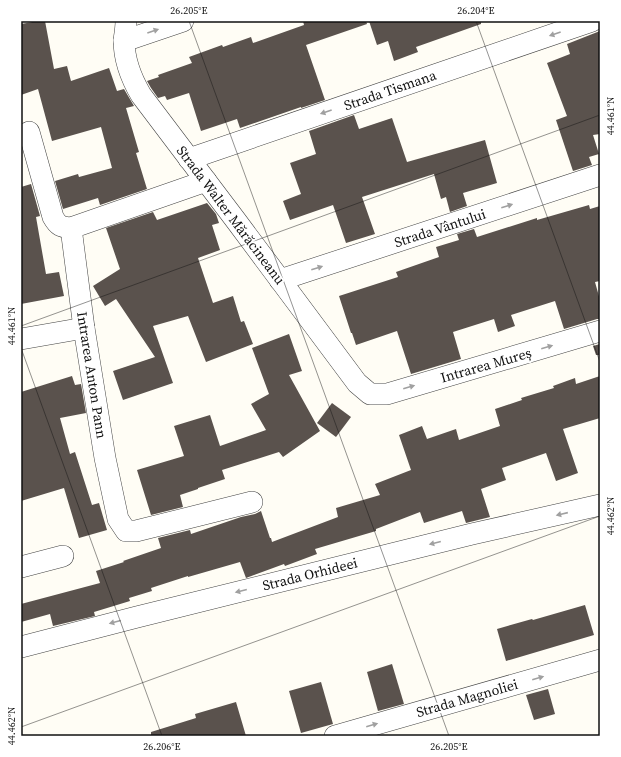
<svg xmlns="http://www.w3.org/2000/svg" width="621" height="757" viewBox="0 0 621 757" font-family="'Source Serif 4',serif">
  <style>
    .building { fill: #5a524d }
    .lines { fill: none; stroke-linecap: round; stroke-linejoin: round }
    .minor-casing { stroke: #444; stroke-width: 22 }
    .minor { stroke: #fff; stroke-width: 21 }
    .oneway { fill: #a0a0a0 }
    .ticks { fill: none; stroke: #111; stroke-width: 1; stroke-opacity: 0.45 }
    .labels { text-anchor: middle; stroke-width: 4; stroke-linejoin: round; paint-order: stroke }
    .street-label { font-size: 14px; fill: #111; stroke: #fff }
    .neatline { fill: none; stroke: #111; stroke-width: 1.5 }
    .ticks-label { font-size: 10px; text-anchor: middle; fill: #111 }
  </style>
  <rect width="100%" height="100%" fill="#fffdf5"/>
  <g class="building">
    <polygon points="38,21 45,21 54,69 67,66 71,81 109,68 117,91 124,89 134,106 126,108 139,152 136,153 147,189 100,205 98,198 63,209 55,181 78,174 79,177 112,168 101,127 52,141 38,89 21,95 21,24"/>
    <polygon points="303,21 366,21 367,24 306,45 325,100 301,108 301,107 240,128 237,119 201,131 189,93 167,100 165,96 158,98 151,88 147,81 159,77 158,75 192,63 189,57 222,45 223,47 251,37 253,43 304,25"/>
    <polygon points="369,21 481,21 481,24 416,47 418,52 394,61 388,41 377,45"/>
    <polygon points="600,31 600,134 593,135 599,154 589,157 592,165 573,171 556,120 567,116 547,63 570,54 567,44"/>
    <polygon points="354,115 359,129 392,118 407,162 485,140 497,183 463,193 467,206 450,212 446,197 441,199 434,174 362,197 375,234 346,243 333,205 290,220 283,201 301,194 290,163 316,154 309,131"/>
    <polygon points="31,184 40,216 36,217 46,274 59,272 64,296 21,304 21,187"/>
    <polygon points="207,203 216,214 219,223 212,225 220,250 198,258 213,303 233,296 241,322 244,321 253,344 206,362 188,316 153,326 173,383 123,400 113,371 155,357 116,299 105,306 93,286 120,269 106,228 153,212 157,220"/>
    <polygon points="589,205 590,209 600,206 600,281 595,282 600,300 600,319 597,319 564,329 555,301 511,315 515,326 498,332 494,319 453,332 461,359 411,374 397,331 356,345 352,333 351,333 339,296 398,277 396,272 439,257 436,247 459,240 457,234 474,229 477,237 537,218 537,220"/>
    <polygon points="289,334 302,371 289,375 320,431 283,457 279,452 222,470 225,479 198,488 198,489 180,495 183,507 151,515 137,470 184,456 174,426 210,415 220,446 266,430 251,404 269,394 252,348"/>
    <polygon points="600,344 600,355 596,355 593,346"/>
    <polygon points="72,376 75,385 81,384 86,413 60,418 70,454 75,452 92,505 99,503 107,530 79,538 64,488 21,501 21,392"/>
    <polygon points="600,376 600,418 563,429 578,473 556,481 546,453 502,468 506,480 481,489 490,517 466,523 462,511 424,523 420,512 376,529 376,531 315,549 317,554 285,566 284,564 246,578 240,562 188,577 188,576 151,588 152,591 129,598 130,601 94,612 95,616 53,626 50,614 21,622 21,604 100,583 96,571 124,562 123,561 161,548 158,538 190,530 191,534 241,517 255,514 261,511 270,538 271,538 272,542 338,517 336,508 380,495 375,484 411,470 399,435 422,426 427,439 456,429 459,440 500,426 495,409 522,400 521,398 554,388 553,386 575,378 576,384"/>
    <polygon points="332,403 351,417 336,437 317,423"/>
    <polygon points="585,605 594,635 506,661 497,629 532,619 533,620"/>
    <polygon points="392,664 404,704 378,711 367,672"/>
    <polygon points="321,682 333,724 301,733 289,691"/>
    <polygon points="548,689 555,714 534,720 526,695"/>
    <polygon points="236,702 246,736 151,736 151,732 196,718 195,714"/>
  </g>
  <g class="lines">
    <defs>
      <g id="minor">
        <path d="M126,21c0,6 -1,13 -2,19 0,20 7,38 17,55l96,127 120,161 13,11h17l213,-63"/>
        <polyline points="124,41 183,21"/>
        <path d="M29,132l24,85c5,9 8,10 18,11"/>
        <polyline points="189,159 592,21"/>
        <polyline points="206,181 71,228 84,328 105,458 118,519 126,531 136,531 252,502"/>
        <polyline points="280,280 600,175"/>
        <polyline points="21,339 84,328"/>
        <polyline points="21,567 63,556"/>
        <polyline points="21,647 137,617 472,534 600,505"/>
        <polyline points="335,736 600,660"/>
      </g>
    </defs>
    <use href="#minor" class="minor-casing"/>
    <use href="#minor" class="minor"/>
  </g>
  <defs><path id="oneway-solid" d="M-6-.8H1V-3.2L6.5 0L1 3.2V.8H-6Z"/></defs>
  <g class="oneway">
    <use href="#oneway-solid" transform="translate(153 31) rotate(-19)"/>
    <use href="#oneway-solid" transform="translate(555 34) rotate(161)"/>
    <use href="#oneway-solid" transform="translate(326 112) rotate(161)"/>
    <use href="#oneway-solid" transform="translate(507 206) rotate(-18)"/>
    <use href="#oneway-solid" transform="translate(317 268) rotate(-18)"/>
    <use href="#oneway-solid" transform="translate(547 347) rotate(-16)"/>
    <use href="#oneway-solid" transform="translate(409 387) rotate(-16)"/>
    <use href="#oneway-solid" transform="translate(562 514) rotate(167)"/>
    <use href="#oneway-solid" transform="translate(435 543) rotate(166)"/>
    <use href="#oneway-solid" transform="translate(241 591) rotate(166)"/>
    <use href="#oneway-solid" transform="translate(115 622) rotate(165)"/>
    <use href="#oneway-solid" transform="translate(538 678) rotate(-16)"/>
    <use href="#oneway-solid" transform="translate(372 725) rotate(-16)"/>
  </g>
  <path class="ticks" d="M189,21l260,715M476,21l124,341M21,326l579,-211M21,348l141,388M21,727l579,-211"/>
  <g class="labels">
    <g class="street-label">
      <text transform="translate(390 90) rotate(-19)" y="5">Strada Tismana</text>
      <text transform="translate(231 215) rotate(53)" y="5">Strada Walter Mărăcineanu</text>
      <text transform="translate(440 228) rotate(-18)" y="5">Strada Vântului</text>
      <text transform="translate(486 365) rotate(-16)" y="5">Intrarea Mureș</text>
      <text transform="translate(92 375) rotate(81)" y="5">Intrarea Anton Pann</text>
      <text transform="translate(310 574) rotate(-14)" y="5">Strada Orhideei</text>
      <text transform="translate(467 698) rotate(-16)" y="5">Strada Magnoliei</text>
    </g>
  </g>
  <rect width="621" height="757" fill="none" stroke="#ffffff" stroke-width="44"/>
  <rect x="22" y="22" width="577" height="713" class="neatline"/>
  <g class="ticks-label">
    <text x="189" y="14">26.205°E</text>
    <text x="476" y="14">26.204°E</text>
    <text transform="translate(610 116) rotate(-90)" y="4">44.461°N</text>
    <text transform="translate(11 326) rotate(-90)" y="4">44.461°N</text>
    <text transform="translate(610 516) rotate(-90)" y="4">44.462°N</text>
    <text transform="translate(11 726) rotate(-90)" y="4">44.462°N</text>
    <text x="162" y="750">26.206°E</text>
    <text x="449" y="750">26.205°E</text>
  </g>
</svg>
